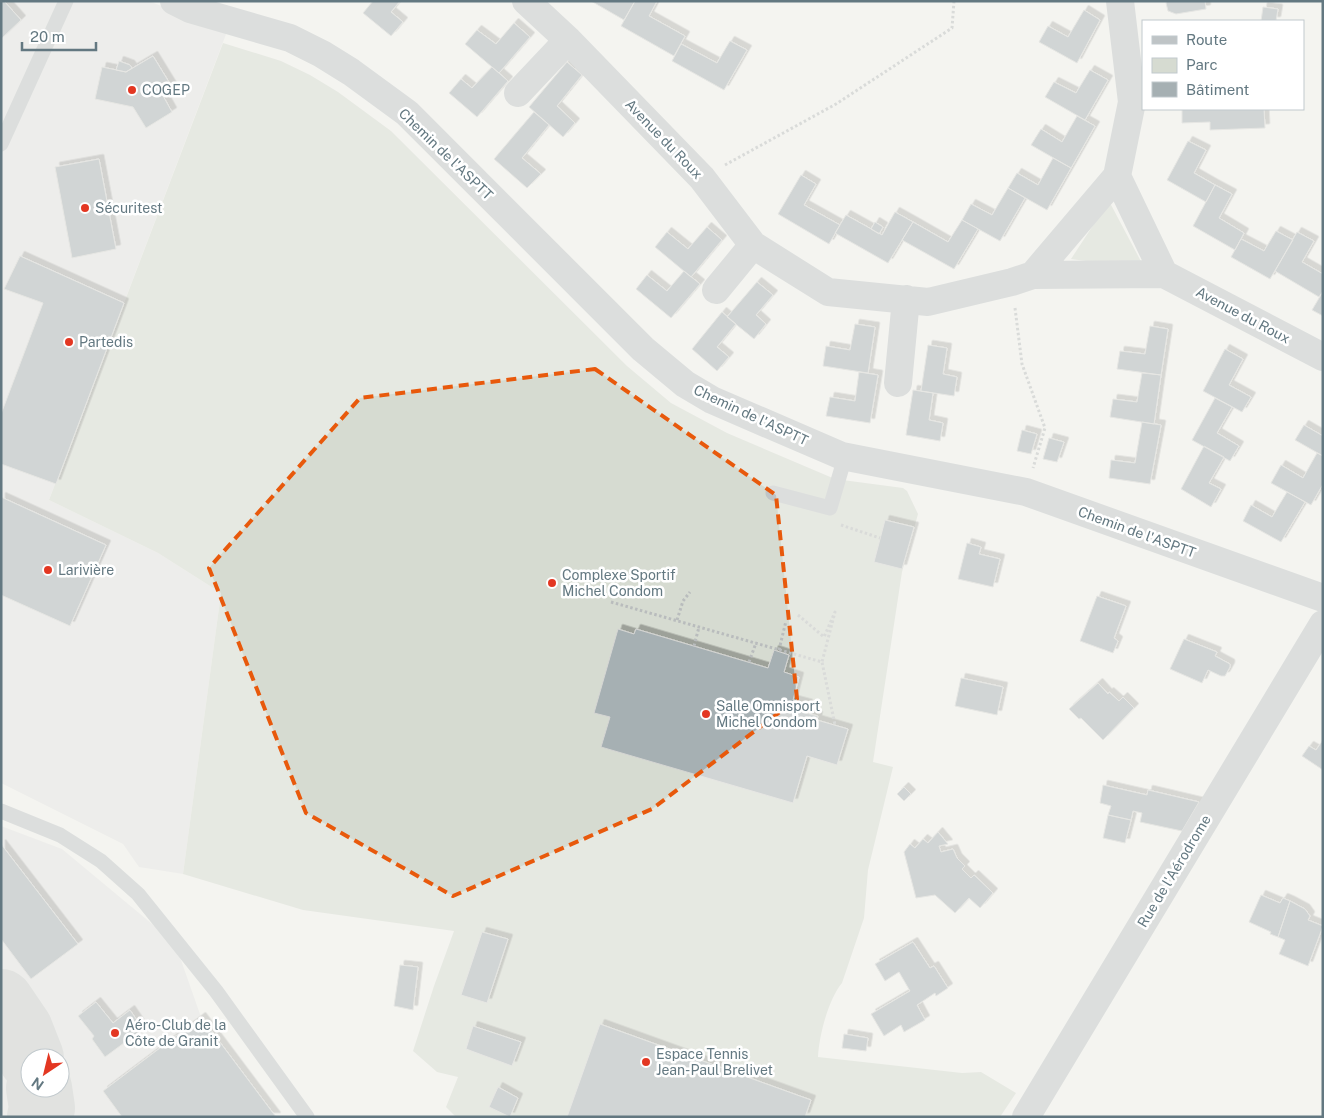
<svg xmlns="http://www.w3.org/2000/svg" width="1324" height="1118" viewBox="0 0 1324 1118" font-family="'Public Sans',sans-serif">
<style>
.built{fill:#e5e5e4;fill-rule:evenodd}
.green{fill:#d6dbd1}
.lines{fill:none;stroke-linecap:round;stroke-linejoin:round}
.taxiway{stroke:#c9cdcd;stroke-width:66}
.building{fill:#a6b0b3;stroke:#d5d5d3;filter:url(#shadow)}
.path{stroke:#b9bcbd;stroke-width:3;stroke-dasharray:2.5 2.5;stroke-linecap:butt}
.service{stroke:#bfc4c6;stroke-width:15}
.minor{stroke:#bfc4c6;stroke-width:28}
.marked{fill:none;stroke:#e8590c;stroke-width:4;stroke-dasharray:10 6;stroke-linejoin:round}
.poi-dot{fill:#e33722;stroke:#fff;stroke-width:2}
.labels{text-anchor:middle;stroke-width:5;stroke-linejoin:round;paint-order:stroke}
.poi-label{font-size:14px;fill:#637881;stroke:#fff;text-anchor:start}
.street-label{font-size:14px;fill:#637881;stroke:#fff}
</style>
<defs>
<filter id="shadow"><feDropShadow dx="4.5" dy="-4.5" stdDeviation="0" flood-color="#0004"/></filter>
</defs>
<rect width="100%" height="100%" fill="#f4f4f0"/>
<path class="built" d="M1 1H149L198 21 228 29 49 500 158 553 221 593 183 874 139 867 123 844 1 783Z
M1 826 62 849 175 943 201 1017 276 1117H1ZM30 1058H60V1088H30Z"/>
<path class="green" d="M223 43 281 61 310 75 338 92 391 131 627 366 671 403 727 433 835 479 903 488 907 491 918 514 902 572 873 762 893 767 868 870 864 918 842 983C828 1000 819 1036 818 1057L962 1073 981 1072 1016 1093 1000 1117H456L446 1107 458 1077 437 1072 413 1051 434 986 454 931 303 910 183 874 221 593 158 553 49 500Z
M1109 201 1145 269 1071 259Z"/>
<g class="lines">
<path class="taxiway" d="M1 1002 20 1030 31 1058
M39 1088 42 1108 40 1117"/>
</g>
<path class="building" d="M1 1H4L21 20 1 39Z
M373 1H400L391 12 403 22 391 36 363 13Z
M591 1H635L624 20Z
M635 1H657L649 16 685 36 674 56 621 26Z
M1167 1H1205L1206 9 1176 14 1168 11 1166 3Z
M1263 7 1278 9 1276 21H1261Z
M1084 10 1100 20 1077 63 1039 42 1048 26 1068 37Z
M514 23 530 37 499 73 465 44 477 30 496 44Z
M730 41 747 50 724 90 672 61 681 44 717 63Z
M153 56 172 87 162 94 172 112 146 128 133 107 95 99 102 67 126 72Z
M119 61 130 65 132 68 126 72 116 70Z
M567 62 582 75 557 106 575 123 563 137 529 107Z
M492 67 508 81 477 117 449 93 461 79 472 88Z
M1090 70 1108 80 1085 120 1045 97 1054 82 1076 93Z
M1182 109H1264L1265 128 1210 130V122L1182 123Z
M534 112 549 125 522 158 541 174 527 188 494 159Z
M1077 116 1095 126 1071 168 1031 145 1041 129 1062 142Z
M1188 141 1206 150 1194 173 1215 185 1206 202 1167 180Z
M1053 158 1071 168 1047 210 1008 188 1017 173 1038 185Z
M99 159 116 249 72 258 55 167Z
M801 175 816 184 804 205 840 225 829 244 778 214Z
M1215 185 1232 194 1219 218 1244 233 1235 250 1193 226Z
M1008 188 1025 198 1000 241 962 220 971 204 992 215Z
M895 212 913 222 888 263 835 233 846 215 882 235Z
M962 220 978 229 954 269 902 240 913 222 948 242Z
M875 222 883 227 879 234 871 229Z
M707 227 722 240 691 277 655 247 667 232 688 249Z
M1276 231 1293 240 1270 279 1231 257 1241 239 1264 251Z
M1297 232 1314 241 1302 262 1323 274V291L1319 297 1275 271Z
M20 256 124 303 56 484 1 464V414L43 303 4 289Z
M684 271 700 284 671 318 636 289 647 275 667 291Z
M757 282 773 295 756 315 766 324 754 339 727 317Z
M1322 293H1323V316L1312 310Z
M722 312 736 324 717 347 729 357 717 371 692 349Z
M855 324 875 327 868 373 823 366 826 346 850 350Z
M1150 326 1168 329 1161 375 1117 369 1120 351 1145 354Z
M928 345 947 348 943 374 957 377 954 396 921 391Z
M1225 349 1243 359 1229 385 1251 397 1242 412 1203 391Z
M859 372 878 375 870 423 826 416 830 397 855 401Z
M1142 373 1161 375 1154 424 1110 417 1113 399 1137 402Z
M913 390 933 393 929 420 943 423 940 441 906 435Z
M1215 398 1232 407 1217 433 1239 446 1230 461 1192 440Z
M1142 422 1161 425 1150 484 1109 478 1111 460 1135 463Z
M1304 425 1323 436V456L1295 440Z
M1022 430 1037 434 1031 454 1017 451Z
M1049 438 1064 442 1057 462 1043 459Z
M1204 446 1224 457 1209 483 1221 489 1211 507 1181 489Z
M1317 453 1323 456V484L1311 505 1271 483 1281 465 1303 478Z
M1287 492 1305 502 1281 542 1243 521 1251 505 1272 517Z
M1 497 106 545 70 626 1 595Z
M885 520 914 527 902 569 874 562Z
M967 543 981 547 979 554 1000 559 993 587 958 579Z
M1097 596 1126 606 1114 638 1118 641 1113 653 1080 641Z
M618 629 634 634 636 629 768 668 774 650 789 655 784 672 799 677 793 700 808 704 806 713 818 716 817 720 848 729 837 765 807 756 793 803 601 747 610 717 594 713Z
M1184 639 1217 652 1215 656 1230 664V667L1225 676H1221L1208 670 1202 683 1170 669Z
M961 678 1003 687 997 715 955 706Z
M1098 683 1108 694 1109 692 1119 701 1123 697 1134 708 1103 740 1081 718 1079 719 1069 709Z
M1323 740V770L1302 756 1309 746 1316 750Z
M1103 785 1147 795 1148 790 1199 802 1182 831 1140 822 1142 813 1133 811 1131 820 1108 815 1111 806 1100 803Z
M904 787 911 794 904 801 897 794Z
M1108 815 1131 820 1125 843 1103 838Z
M938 832 948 844 939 846 941 852 953 849 957 858 965 866 962 869 971 878 974 875 993 893 980 908 969 898 955 913 935 895 916 898 904 852 910 844 915 848 923 839 928 843Z
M1 844 78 944 31 979 1 939Z
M1261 895 1280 903 1283 898 1290 901 1278 937 1270 934 1271 932 1249 922Z
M1290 901 1305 909 1310 916 1308 920 1323 926 1308 966 1279 954 1285 940 1278 937Z
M482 932 508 939 487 1003 461 995Z
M913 942 930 968 934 966 948 988 936 996 935 993 917 1005 925 1020 904 1032 901 1025 884 1036 871 1014 910 991 899 972 885 981 875 964Z
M400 965 418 967 413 1010 394 1006Z
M96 1002 113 1023 130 1010 143 1029 105 1057 92 1039 94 1036 78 1016Z
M201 1017 276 1117H122L103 1091Z
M600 1024 811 1100 805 1117H567Z
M473 1026 521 1042 512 1066 466 1049Z
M844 1034 868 1038 866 1051 842 1048Z
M498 1087 518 1098 510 1117 489 1107Z"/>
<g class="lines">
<path class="path" d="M725 165 836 104 952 28 954 1
M1015 308 1022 364 1045 428 1033 468
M841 525 880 538
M611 602 822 662 835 725
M798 615 824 637 835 612 822 662
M677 620 683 601 690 592
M694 646 699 627
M779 650 786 621
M749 662 756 643"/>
<path class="service" d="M1 144 66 1
M773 493 830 508 845 457
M1 811 60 835 101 861 138 894 216 991 307 1117"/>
<path class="minor" d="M174 1 190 9 290 38 322 54 351 72 407 113 643 349 685 384 712 400 842 456 1026 492 1323 598
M526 1 568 40 702 178 753 245 828 292 928 302 1012 282 1033 275 1117 176 1132 102 1120 1
M518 93 568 40
M1117 176 1164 274
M1033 275 1164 274 1323 357
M716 290 753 245
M898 383 906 299
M1026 1117 1323 624"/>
</g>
<path d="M0 0H1324V1118H0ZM595 369 776 495 797 699 652 809 453 896 306 813 209 568 360 398Z" fill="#f4f4f0" fill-opacity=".55" fill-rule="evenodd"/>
<path class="marked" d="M595 369 776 495 797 699 652 809 453 896 306 813 209 568 360 398Z"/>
<g class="poi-dot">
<circle cx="132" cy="90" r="5"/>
<circle cx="85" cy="208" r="5"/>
<circle cx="69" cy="342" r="5"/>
<circle cx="48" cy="570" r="5"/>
<circle cx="552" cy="583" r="5"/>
<circle cx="706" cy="714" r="5"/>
<circle cx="115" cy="1033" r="5"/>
<circle cx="646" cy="1062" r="5"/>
</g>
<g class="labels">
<g class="poi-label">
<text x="142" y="95">COGEP</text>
<text x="95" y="213">Sécuritest</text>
<text x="79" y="347">Partedis</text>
<text x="58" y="575">Larivière</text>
<text x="562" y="580">Complexe Sportif<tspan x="562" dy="16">Michel Condom</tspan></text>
<text x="716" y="711">Salle Omnisport<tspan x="716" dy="16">Michel Condom</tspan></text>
<text x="125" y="1030">Aéro-Club de la<tspan x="125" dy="16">Côte de Granit</tspan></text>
<text x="656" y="1059">Espace Tennis<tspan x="656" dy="16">Jean-Paul Brelivet</tspan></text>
</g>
<g class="street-label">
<text transform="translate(664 139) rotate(46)" y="5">Avenue du Roux</text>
<text transform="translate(446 154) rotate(44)" y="5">Chemin de l'ASPTT</text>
<text transform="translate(1243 315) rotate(28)" y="5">Avenue du Roux</text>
<text transform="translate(751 415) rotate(25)" y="5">Chemin de l'ASPTT</text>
<text transform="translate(1137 532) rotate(20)" y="5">Chemin de l'ASPTT</text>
<text transform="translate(1174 871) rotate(-59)" y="5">Rue de l'Aérodrome</text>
</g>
</g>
<rect width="1324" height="1118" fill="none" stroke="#637881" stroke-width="5"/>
<rect x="1142" y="20" width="162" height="90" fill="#ffffff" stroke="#c1c9cd"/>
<rect x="1152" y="36" width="25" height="8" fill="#bfc4c6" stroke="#c1c9cd"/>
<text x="1186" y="45" font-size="15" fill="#637881">Route</text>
<rect x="1152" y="58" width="25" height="15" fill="#d6dbd1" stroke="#c1c9cd"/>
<text x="1186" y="70" font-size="15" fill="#637881">Parc</text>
<rect x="1152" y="82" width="25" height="15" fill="#a6b0b3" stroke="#c1c9cd"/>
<text x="1186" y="95" font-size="15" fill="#637881">Bâtiment</text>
<g transform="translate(45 1073) rotate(215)"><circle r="24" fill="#ffffff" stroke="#c1c9cd"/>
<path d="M0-4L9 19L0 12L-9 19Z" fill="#e33722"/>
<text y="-8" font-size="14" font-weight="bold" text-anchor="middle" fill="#637881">N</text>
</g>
<path d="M22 42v8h74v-8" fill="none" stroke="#637881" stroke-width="2.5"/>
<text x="30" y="42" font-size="15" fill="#637881" stroke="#ffffff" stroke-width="4" paint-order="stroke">20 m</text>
</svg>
